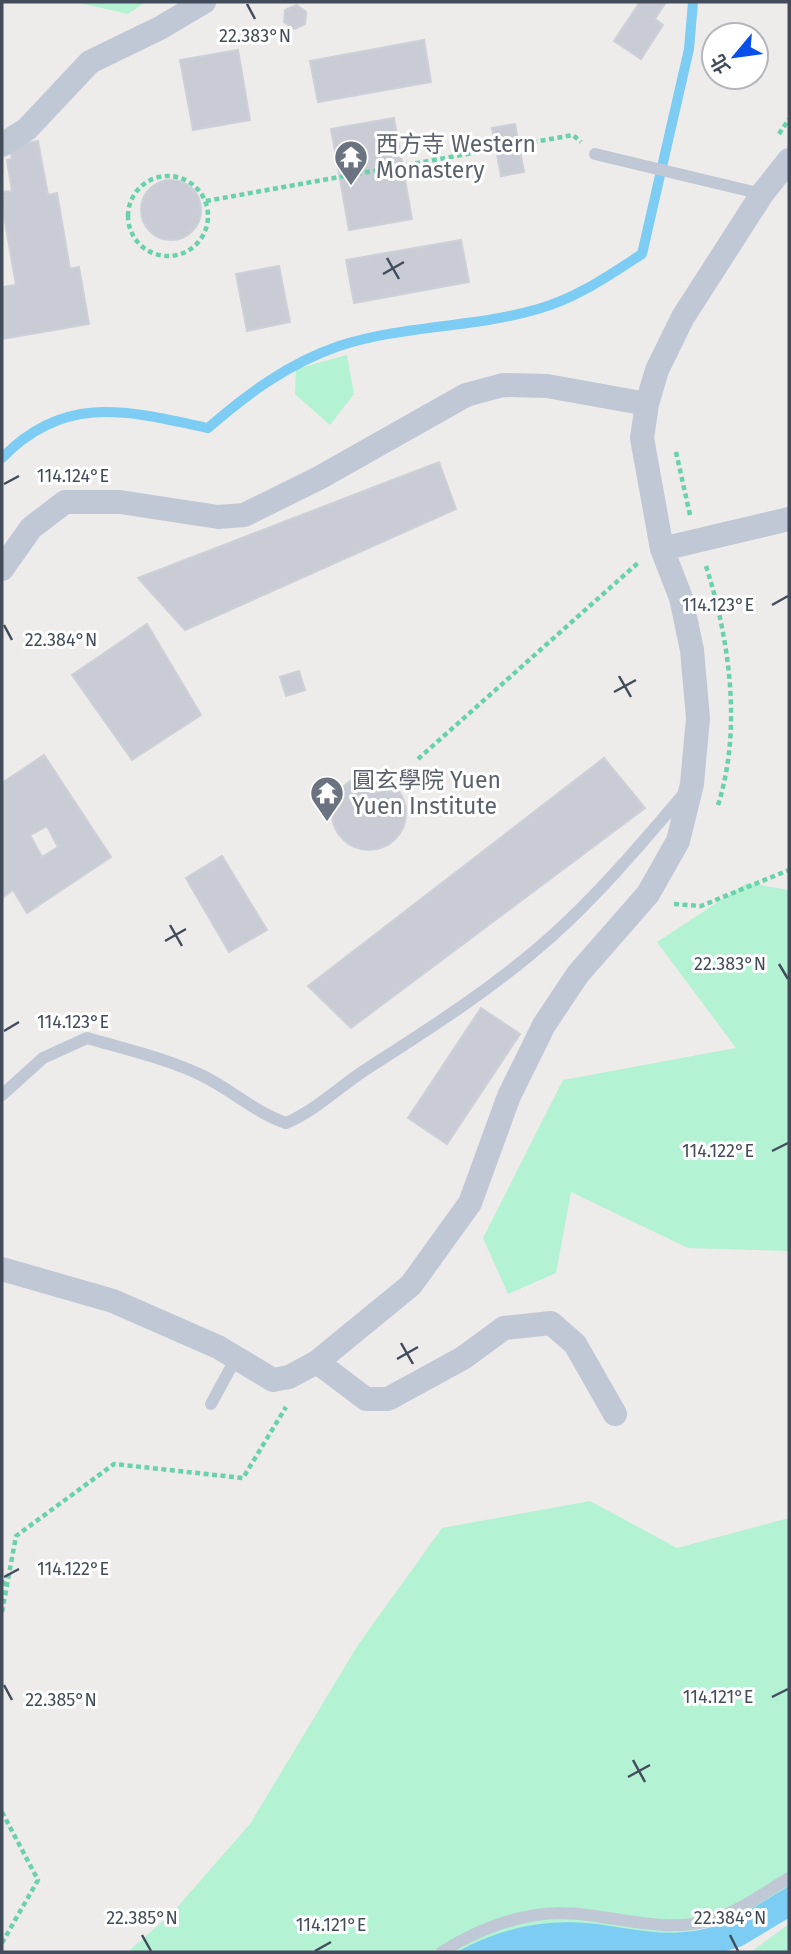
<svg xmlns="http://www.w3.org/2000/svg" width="791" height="1954" viewBox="0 0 791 1954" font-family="'Fira Sans','Noto Sans TC',sans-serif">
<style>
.green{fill:#b3f2d3}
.water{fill:#7cccf3}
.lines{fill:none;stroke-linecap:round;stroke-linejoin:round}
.stream{stroke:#7cccf3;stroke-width:10}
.building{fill:#c9ccd4;stroke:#ced0d8;stroke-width:2;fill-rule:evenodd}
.path{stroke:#69d2ab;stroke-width:4.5;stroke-dasharray:5 3.5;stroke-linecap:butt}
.service{stroke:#c0c8d5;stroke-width:12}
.minor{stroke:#c0c8d5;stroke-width:24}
.ticks{fill:none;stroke:#424c5a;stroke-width:2.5}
.labels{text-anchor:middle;stroke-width:6;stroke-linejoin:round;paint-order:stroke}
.worship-label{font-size:23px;fill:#5b616d;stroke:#fff;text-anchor:start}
.ticks-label{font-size:18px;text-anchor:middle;fill:#424c5a;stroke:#fff;stroke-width:6;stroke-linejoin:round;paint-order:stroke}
</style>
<rect width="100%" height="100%" fill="#eeebeb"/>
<path class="green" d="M75 2H145L128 14Z
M347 355 354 394 330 425 295 394 296 369Z
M747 883 789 890V1251L688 1248 571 1192 556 1273 508 1294 483 1238 563 1080 736 1048 657 942Z
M590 1501 677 1548 789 1518V1906L679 1934 493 1952H128L173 1912 250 1824 358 1645 442 1528Z
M789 1924V1952H746L752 1951Z"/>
<path class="water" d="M789 1886V1918L742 1946 723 1952H457C497 1930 540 1919 586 1923 622 1926 656 1937 693 1931 730 1926 758 1904 789 1886Z"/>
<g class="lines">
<path class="stream" d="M2 458C65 393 128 411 208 428 247 394 289 363 339 346 403 325 473 328 538 309 577 298 608 276 642 254L689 49 693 2"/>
</g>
<path class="building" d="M640 2H666L655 19 663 25 641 59 614 41Z
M297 5 306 12 305 24 294 29 284 22 285 10Z
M424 40 431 82 318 102 310 61Z
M238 50 250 120 193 130 180 60Z
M394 118 412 219 349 230 331 129Z
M515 124 524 172 501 176 492 128Z
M38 141 48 195 57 193 70 269 79 267 89 324 2 339V287L16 285 2 205V192L12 191 7 160 12 159 10 146Z
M141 210a30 30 0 1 1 60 0a30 30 0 1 1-60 0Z
M461 240 469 282 354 303 346 260Z
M279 266 290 322 247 331 236 274Z
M439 462 456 509 185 630 138 578Z
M147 624 201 715 132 760 72 675Z
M299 671 305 690 286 696 280 677Z
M44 755 111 857 27 913 13 890 2 898V783ZM47 826 58 847 42 857 30 835Z
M604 758 645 808 351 1028 308 986Z
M332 813a37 37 0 1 1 74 0a37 37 0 1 1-74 0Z
M222 856 267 930 229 952 186 878Z
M481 1008 520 1034 447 1144 408 1118Z"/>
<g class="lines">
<path class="path" d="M779 134 789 119
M128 216a40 40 0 1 1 80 0a40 40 0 1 1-80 0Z
M206 201 573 135 581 142
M676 452 690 515
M706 566C730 641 742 730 718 805
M418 759 639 562
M674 904 701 906 789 870
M2 1585 8 1576
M2 1612 16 1536 114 1464 243 1478 286 1407
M2 1812 38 1880 2 1943"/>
<path class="service" d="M595 154 762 194
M2 1095 43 1058 87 1038C125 1049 165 1058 201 1075 231 1089 254 1112 286 1123 316 1110 338 1088 365 1070 429 1029 495 987 552 936 600 893 641 844 683 795
M211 1404 236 1358
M442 1952C476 1930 518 1914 559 1913 609 1913 659 1934 709 1921 737 1913 764 1893 789 1878"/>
<path class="minor" d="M2 145 27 129 90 62 160 28 204 2
M662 549 789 519
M2 569 31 528 65 502H120L218 517 244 515 319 478 466 395 503 385 547 386 647 404
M2 1269 113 1301 218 1347 273 1380 289 1377 317 1362 411 1285 470 1203 509 1096 544 1025 578 974 648 894 678 841 692 784 698 718 692 650 681 598 662 549 642 438 647 404 657 370 683 317 762 194 789 160
M317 1362 366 1399H388L463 1358 504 1328 551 1323 575 1344 615 1414"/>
</g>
<path class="ticks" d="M247 4 255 19M387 258 399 279M383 274 404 262M4 484 19 476M772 605 788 596M4 625 12 640M619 676 631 697M614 692 636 680M170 925 182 946M165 941 186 929M779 964 788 979M4 1031 19 1022M772 1151 788 1143M401 1343 413 1364M397 1359 418 1347M4 1577 19 1569M4 1685 12 1700M772 1697 788 1689M633 1760 645 1782M628 1777 650 1765M142 1935 151 1951M730 1935 738 1951M315 1951 331 1942"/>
<defs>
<g id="temple-pin" transform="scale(1.75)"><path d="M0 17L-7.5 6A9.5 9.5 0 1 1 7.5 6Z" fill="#6b7280" stroke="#fff"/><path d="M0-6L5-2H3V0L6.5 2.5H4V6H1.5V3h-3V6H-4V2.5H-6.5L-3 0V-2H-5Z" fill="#fff"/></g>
</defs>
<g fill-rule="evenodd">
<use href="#temple-pin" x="351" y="157"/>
<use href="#temple-pin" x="327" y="793"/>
</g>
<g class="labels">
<g class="worship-label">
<text x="376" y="152">西方寺 Western<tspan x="376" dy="26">Monastery</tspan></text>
<text x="352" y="788">圓玄學院 Yuen<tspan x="352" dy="26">Yuen Institute</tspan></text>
</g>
</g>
<g class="ticks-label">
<text x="255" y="42">22.383°N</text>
<text x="73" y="482">114.124°E</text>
<text x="718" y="611">114.123°E</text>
<text x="61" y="646">22.384°N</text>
<text x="730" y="970">22.383°N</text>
<text x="73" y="1028">114.123°E</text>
<text x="718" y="1157">114.122°E</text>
<text x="73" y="1575">114.122°E</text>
<text x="718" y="1703">114.121°E</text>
<text x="61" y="1706">22.385°N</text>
<text x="142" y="1924">22.385°N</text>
<text x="730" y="1924">22.384°N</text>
<text x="331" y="1931">114.121°E</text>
</g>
<rect width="791" height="1954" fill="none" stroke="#424c5a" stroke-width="7"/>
<g transform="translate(735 56) rotate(241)"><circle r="33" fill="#ffffff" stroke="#b3b7bd" stroke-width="2"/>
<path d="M0-5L12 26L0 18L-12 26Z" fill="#0950eb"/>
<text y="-10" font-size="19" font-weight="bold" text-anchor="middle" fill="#424c5a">北</text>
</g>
</svg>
